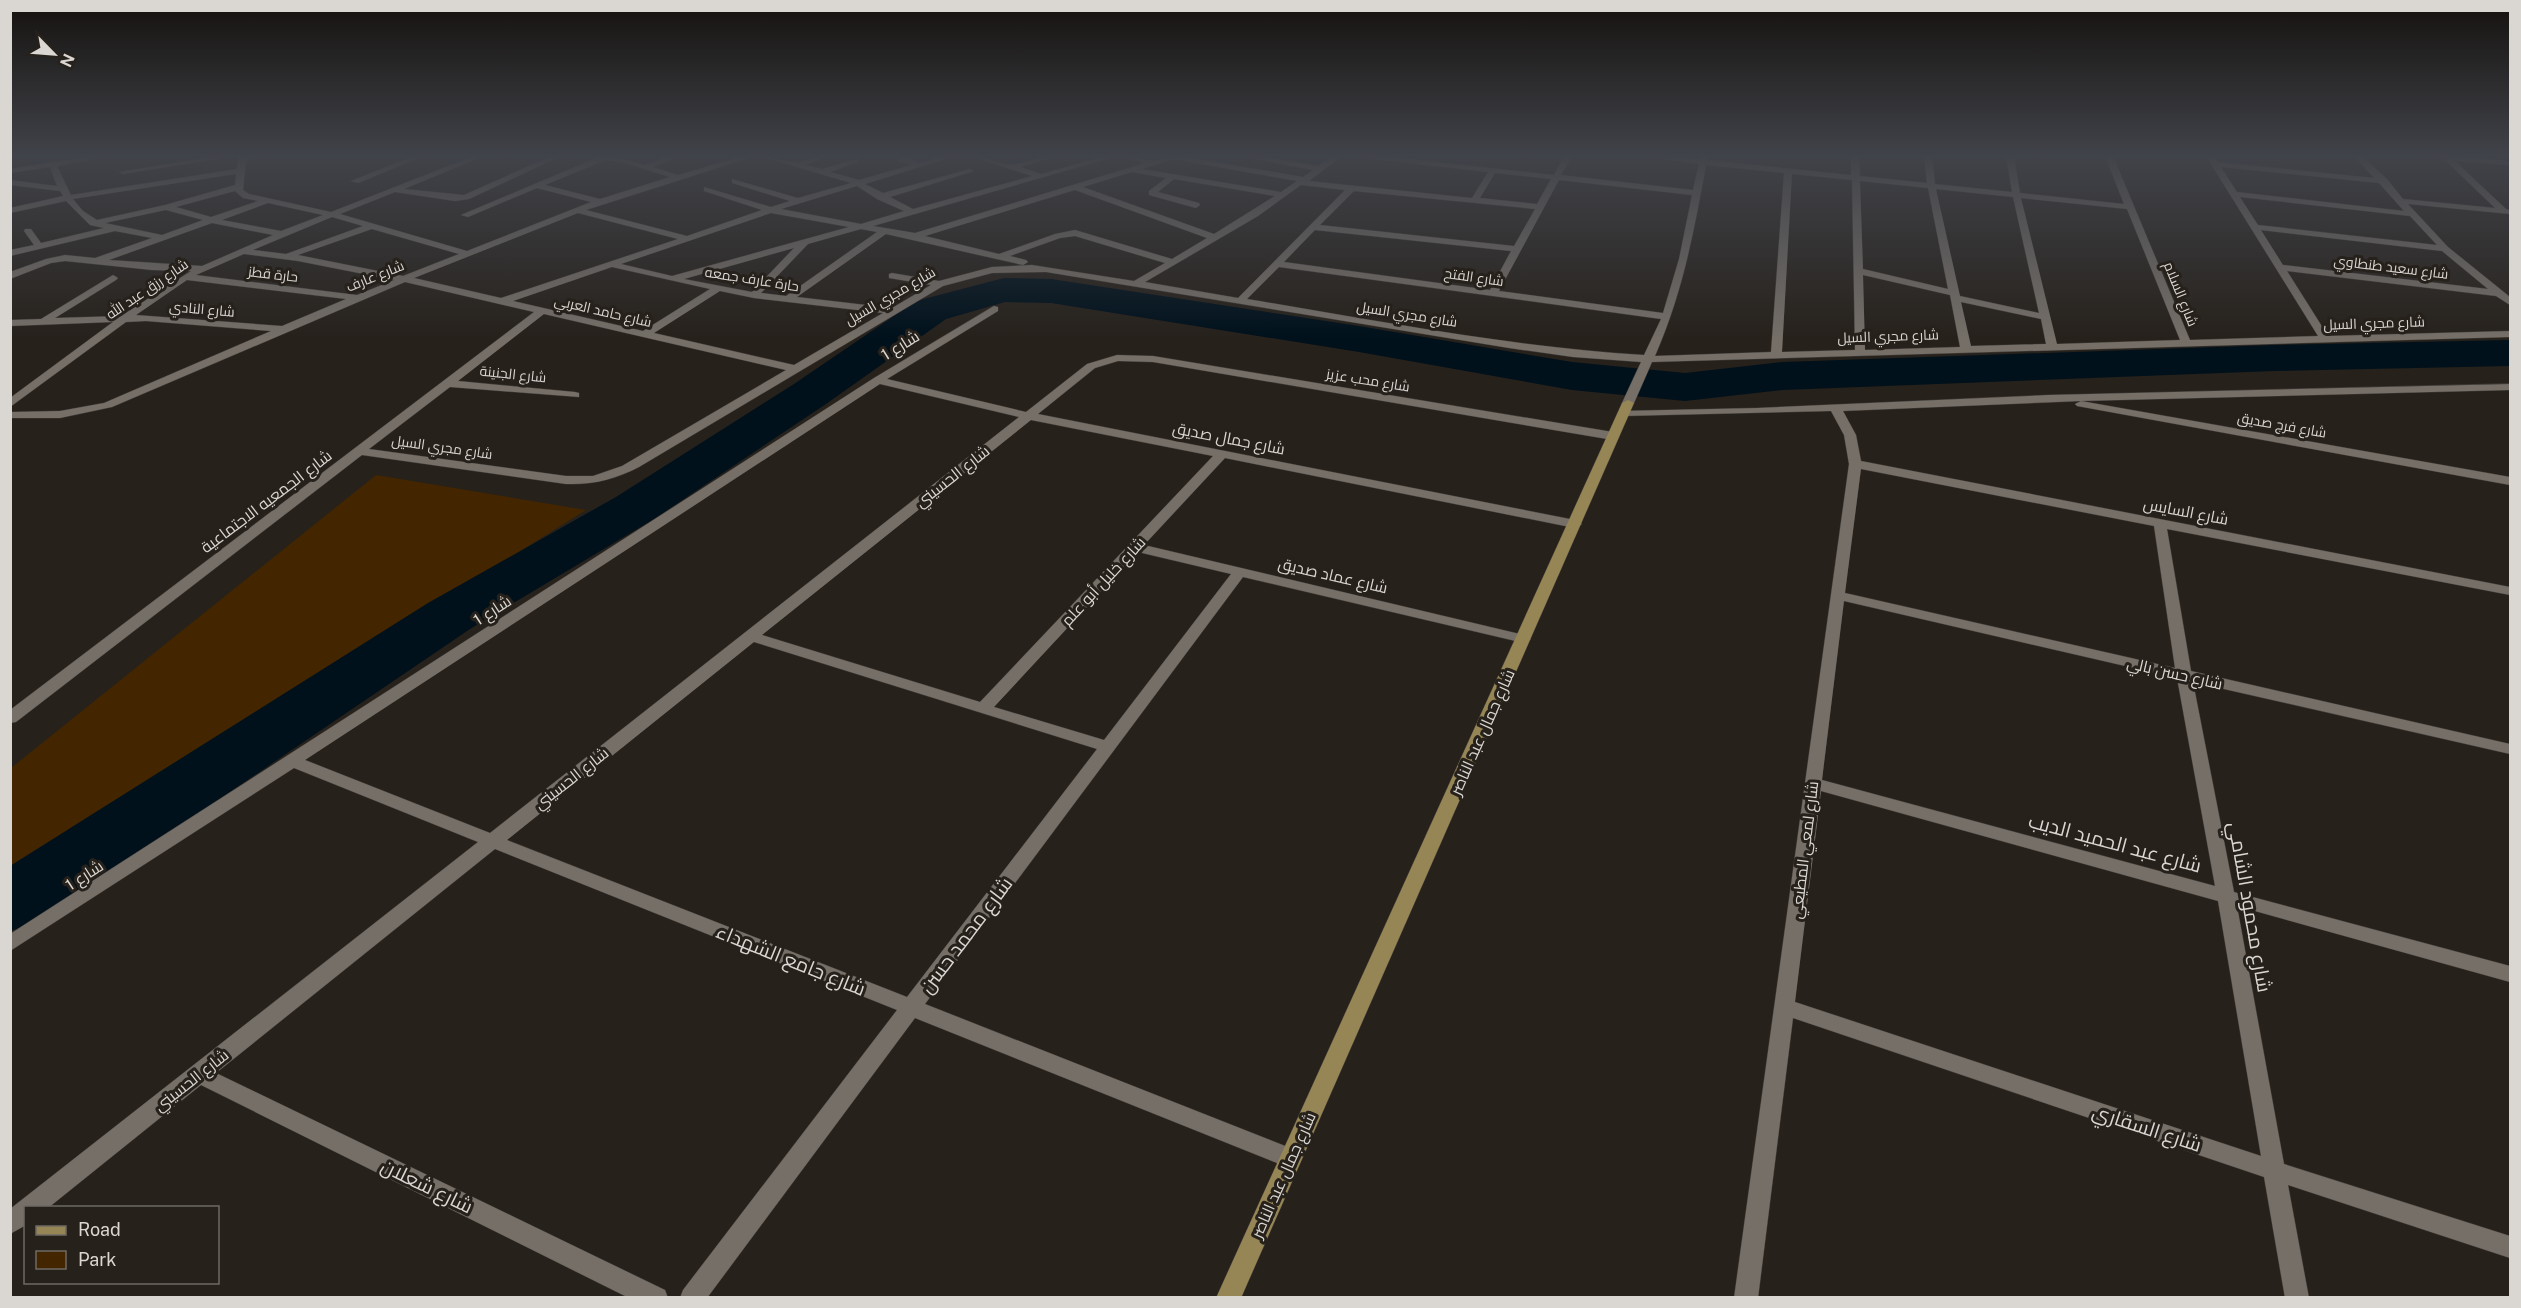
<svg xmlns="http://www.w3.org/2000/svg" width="2521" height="1308" viewBox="0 0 2521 1308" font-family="'Public Sans',Cairo,sans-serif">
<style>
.green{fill:#432600}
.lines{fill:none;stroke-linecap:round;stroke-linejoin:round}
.river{fill:#00111c;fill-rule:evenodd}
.street-casing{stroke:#403b37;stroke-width:1}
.secondary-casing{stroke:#403b37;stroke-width:1}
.street{fill:#756f68;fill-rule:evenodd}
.secondary{fill:#968555;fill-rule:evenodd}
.labels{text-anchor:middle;stroke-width:6;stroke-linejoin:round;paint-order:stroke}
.far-street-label{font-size:14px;fill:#dad6d2;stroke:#26211b}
.street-label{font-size:16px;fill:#dad6d2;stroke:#26211b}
.near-street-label{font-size:20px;fill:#dad6d2;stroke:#26211b}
</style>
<rect width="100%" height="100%" fill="#26211b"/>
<path class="green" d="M376 475 586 510 11 870V768Z"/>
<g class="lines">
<path class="river" d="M1004 278 1051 279 1359 326 1572 362 1685 373 1783 362 2274 345 2510 340V366L2274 371 1783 390 1685 401 1572 390 1359 352 1051 303 1005 302 946 319 826 404 654 519 470 629 37 923 10 931V866L428 603 616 497 794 384 916 301Z"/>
<g class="street-casing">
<path id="street" d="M91 156H108L57 166 71 195 237 169 238 156H268L246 161 243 190 249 194 331 212 474 156H484L404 189 464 195 551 156H561L469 199 455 201 395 192 340 214 467 251 591 202 537 188 468 217 461 215 596 158 592 156H609L645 165 669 156H679L653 167 678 175 744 156H755L586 210 687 236 762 210 704 191V187L771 207 790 201 732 183V179L798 198 851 183 760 156C773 156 787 164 799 162 809 160 817 156 828 156L806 165 822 169 858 158V162L830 172 859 180 911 165 898 161 897 156H905L919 163 944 156H955L865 184 883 193 970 169 974 171 890 197 913 209 1032 176 970 156C985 156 1000 166 1013 164 1028 163 1041 156 1057 156L1020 167 1041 174 1106 156H1117L873 226 915 233 1145 163 1124 156C1134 156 1145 161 1155 160 1163 159 1170 156 1180 156L1303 177 1313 170 1241 156H1257L1318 166 1333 156H1342L1309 181 1472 198 1488 172 1363 158 1359 156H1381L1554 175 1564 156H1572L1561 175 1693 190 1699 164 1642 156 1699 159 1700 156H1708L1707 160 1851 175V156H1859L1860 176 1927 183 1924 156H1932L1935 184 2012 192 2006 156H2014L2020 193 2124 204 2105 156H2113L2190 340 2318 336 2206 156H2214L2218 162 2374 178 2354 156H2362L2387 179 2403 199 2495 208 2445 160 2426 156H2453L2510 161V165L2455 161 2506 209 2510 210V214L2408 204 2448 247 2510 297V305L2496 296 2287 271 2328 336 2510 331V337L1652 362 1634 403 1628 406 1622 403 1641 362 1573 357 1509 348 1046 272 992 273 943 286 639 467C616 479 593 485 566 484L362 455 16 722 10 723V710L534 312 405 282 112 407 60 418H10V412L60 411 104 403 271 331 146 321 126 322 10 407V398L113 322 10 326V320L41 319 113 275 118 278 116 280 55 318 121 316 191 271 152 270 65 261 51 263 10 279V272L46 259 65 255 95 258 152 238 115 231 10 256V250L34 245 24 231 25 229H31L41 243 104 228 90 225 66 201 10 213V208L63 196 60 191 10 185V180L57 186 50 167 10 173V169ZM1173 159 1297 181 1281 192 1142 169ZM606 160 625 163 670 177 600 199 545 185ZM1706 165 1784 173 1771 352 1655 356C1683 292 1694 231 1706 165ZM2221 167 2379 183 2404 211 2237 192ZM1132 172 1166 178 1149 191V195L1196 208 1200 205 1199 203 1158 192 1174 179 1275 196 1214 234 1083 187ZM1495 173 1551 179 1537 204 1480 198ZM236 174 235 185 165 205 97 220 83 211 73 199ZM1792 174 1852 180 1855 350 1782 352ZM1559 180 1692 195 1679 259 1663 313 1499 291ZM1860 181 1928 188 1948 289 1863 269ZM1301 185 1345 190 1238 298 1145 282 1258 216ZM857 186 877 199 904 211 861 224 781 209ZM1936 189 2013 197 2039 313 1960 296ZM1075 190 1207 238 1172 259 1075 230 1055 234 999 254 925 236ZM235 191 243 198 258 201 211 217 176 207ZM1354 191 1535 209 1514 246 1320 225ZM2240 197 2410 216 2437 245 2258 225ZM2021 198 2127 209 2180 340 2057 344ZM268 203 323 215 281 231 222 220ZM166 210 203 220 162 235 105 223ZM578 213 678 239 501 298 414 278ZM771 213 849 227 672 276 621 264ZM332 217 363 226 286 254 253 250ZM212 223 273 235 202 266 109 260ZM372 229 459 254 403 276 298 255ZM861 229 877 232 786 296 761 293 808 244ZM1315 230 1511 251 1490 290 1284 262ZM2261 230 2442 251 2488 289 2283 265ZM886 234 1023 265 1028 262 1026 260 1010 256 1060 238 1075 236 1165 263 1134 281 1032 265 992 267 939 281 892 273 889 274V278L931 285 892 308 797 297ZM794 248 752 292 684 279ZM244 254 298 261 394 280 357 295 196 275ZM612 267 710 289 643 331 513 301ZM1279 267 1661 319 1644 355C1511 347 1379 321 1247 299ZM1863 275 1950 295 1960 347 1865 350ZM187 280 346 299 282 326 136 315ZM720 291 754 298 883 313 794 365 654 333ZM1961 302 2041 319 2046 344 1971 346ZM544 314 786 370 622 466 593 476H566L369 449 450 387 579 397V393L575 392 458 381Z
M218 156H236L123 174 119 172Z
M414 156H424L358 183 351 181Z
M994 306 998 307V311L887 379 1026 412 1087 364 1117 355 1153 356 1613 432 1619 436 1613 440 1153 362 1118 361 1095 368 1038 414 1575 520 1582 524 1575 528 1225 458 1144 545 1524 635 1531 639 1524 643 1243 577 925 1004 1298 1151 1301 1158 1298 1165 1290 1168 1282 1165 915 1018 707 1298H680L683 1290 897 1010 495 849 216 1073 665 1290 668 1298H629L201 1085 48 1208H26V1225L10 1234V1209L478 842 294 768 10 951V934L874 378ZM880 384 1019 417 490 833 305 760ZM1031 420 1213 456 980 702 762 635ZM1138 552 1231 574 1104 740 994 707ZM754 642 1097 749 907 997 507 840Z
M2510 384V390L2081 401 2510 477V485L2077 406 2075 404 2081 401 1843 411 1856 435 1861 461 2510 587V595L2167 529 2191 671 2510 744V754L2193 682 2234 892 2510 966V982L2237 906 2284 1164 2510 1236V1258L2288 1185 2309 1298H2285L2264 1177 1793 1018 1758 1298H1734L1849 464 1844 435 1831 411 1624 416 1620 415V411L1757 408 2048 395ZM1861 469 2154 526 2175 668 1845 593ZM1844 601 2177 678 2215 886 1822 780ZM1821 791 2218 901 2261 1156 1795 1002Z"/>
</g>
<g class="secondary-casing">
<path id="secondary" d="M1628 400 1634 403 1241 1298H1216L1622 403Z"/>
</g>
<use href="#street" class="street"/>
<use href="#secondary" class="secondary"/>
</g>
<linearGradient id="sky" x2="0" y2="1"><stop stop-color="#15120f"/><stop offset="0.46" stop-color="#41434a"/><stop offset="1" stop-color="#41434a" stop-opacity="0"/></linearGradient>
<rect width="2521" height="339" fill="url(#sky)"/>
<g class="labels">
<g class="far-street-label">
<text transform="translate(2391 267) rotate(7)" y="5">شارع سعيد طنطاوي</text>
<text transform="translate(273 274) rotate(7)" y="5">حارة قطز</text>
<text transform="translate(375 276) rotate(-22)" y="5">شارع عارف</text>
<text transform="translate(1474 277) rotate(8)" y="5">شارع الفتح</text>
<text transform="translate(752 279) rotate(9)" y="5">حارة عارف جمعه</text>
<text transform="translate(147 289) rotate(-34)" y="5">شارع رزق عبد الله</text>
<text transform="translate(2181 294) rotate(68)" y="5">شارع السلام</text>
<text transform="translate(890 296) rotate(-30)" y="5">شارع مجري السيل</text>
<text transform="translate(202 309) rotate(5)" y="5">شارع النادي</text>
<text transform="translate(603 311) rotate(13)" y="5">شارع حامد العربي</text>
<text transform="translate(1407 314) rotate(9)" y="5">شارع مجري السيل</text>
<text transform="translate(2374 323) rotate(-2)" y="5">شارع مجري السيل</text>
<text transform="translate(1888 336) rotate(-2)" y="5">شارع مجري السيل</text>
<text transform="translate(513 374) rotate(6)" y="5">شارع الجنينة</text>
<text transform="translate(1368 380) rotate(9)" y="5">شارع محب عزيز</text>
<text transform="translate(2282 425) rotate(10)" y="5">شارع فرج صديق</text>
<text transform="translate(442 447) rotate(8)" y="5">شارع مجري السيل</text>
</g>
<g class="street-label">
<text transform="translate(900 345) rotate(-32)" y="6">شارع 1</text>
<text transform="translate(1229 438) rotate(11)" y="6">شارع جمال صديق</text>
<text transform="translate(952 476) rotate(-38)" y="6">شارع الحسيني</text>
<text transform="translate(266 501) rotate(-37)" y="6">شارع الجمعيه الاجتماعية</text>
<text transform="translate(2186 511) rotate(11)" y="6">شارع السايس</text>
<text transform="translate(1333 575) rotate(13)" y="6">شارع عماد صديق</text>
<text transform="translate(1103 581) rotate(-47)" y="6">شارع خليل أبو علم</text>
<text transform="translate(492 610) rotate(-33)" y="6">شارع 1</text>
<text transform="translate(2175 673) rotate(13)" y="6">شارع حسن بالي</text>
<text transform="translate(1482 732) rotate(-66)" y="6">شارع جمال عبد الناصر</text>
<text transform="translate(571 778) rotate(-38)" y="6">شارع الحسيني</text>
<text transform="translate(1804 850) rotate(-83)" y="6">شارع لمعي المطيعي</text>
<text transform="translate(84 875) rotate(-33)" y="6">شارع 1</text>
<text transform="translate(191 1080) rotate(-38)" y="6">شارع الحسيني</text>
<text transform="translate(1283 1175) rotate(-66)" y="6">شارع جمال عبد الناصر</text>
</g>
<g class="near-street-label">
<text transform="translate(2115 843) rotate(15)" y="7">شارع عبد الحميد الديب</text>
<text transform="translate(2250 907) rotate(80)" y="7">شارع محمود الشامي</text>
<text transform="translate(966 935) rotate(-53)" y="7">شارع محمد حسن</text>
<text transform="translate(791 960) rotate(22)" y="7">شارع جامع الشهداء</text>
<text transform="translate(2147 1128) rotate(18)" y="7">شارع السقاري</text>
<text transform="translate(427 1186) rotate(26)" y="7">شارع شعلان</text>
</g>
</g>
<rect width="2521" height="1308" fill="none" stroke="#dad6d2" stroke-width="24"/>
<rect x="24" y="1206" width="195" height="78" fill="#26211b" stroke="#6e6964" stroke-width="1.5"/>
<rect x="36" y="1226" width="30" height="9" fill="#968555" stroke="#6e6964" stroke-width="1.5"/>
<text x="78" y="1236" font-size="18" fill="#dad6d2">Road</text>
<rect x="36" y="1251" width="30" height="18" fill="#432600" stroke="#6e6964" stroke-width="1.5"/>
<text x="78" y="1266" font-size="18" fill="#dad6d2">Park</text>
<g transform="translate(54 54) rotate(115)" stroke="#26211b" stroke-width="4.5" paint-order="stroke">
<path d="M0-4.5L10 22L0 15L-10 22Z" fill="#dad6d2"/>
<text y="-9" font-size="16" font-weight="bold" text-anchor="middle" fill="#dad6d2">N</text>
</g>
</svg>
